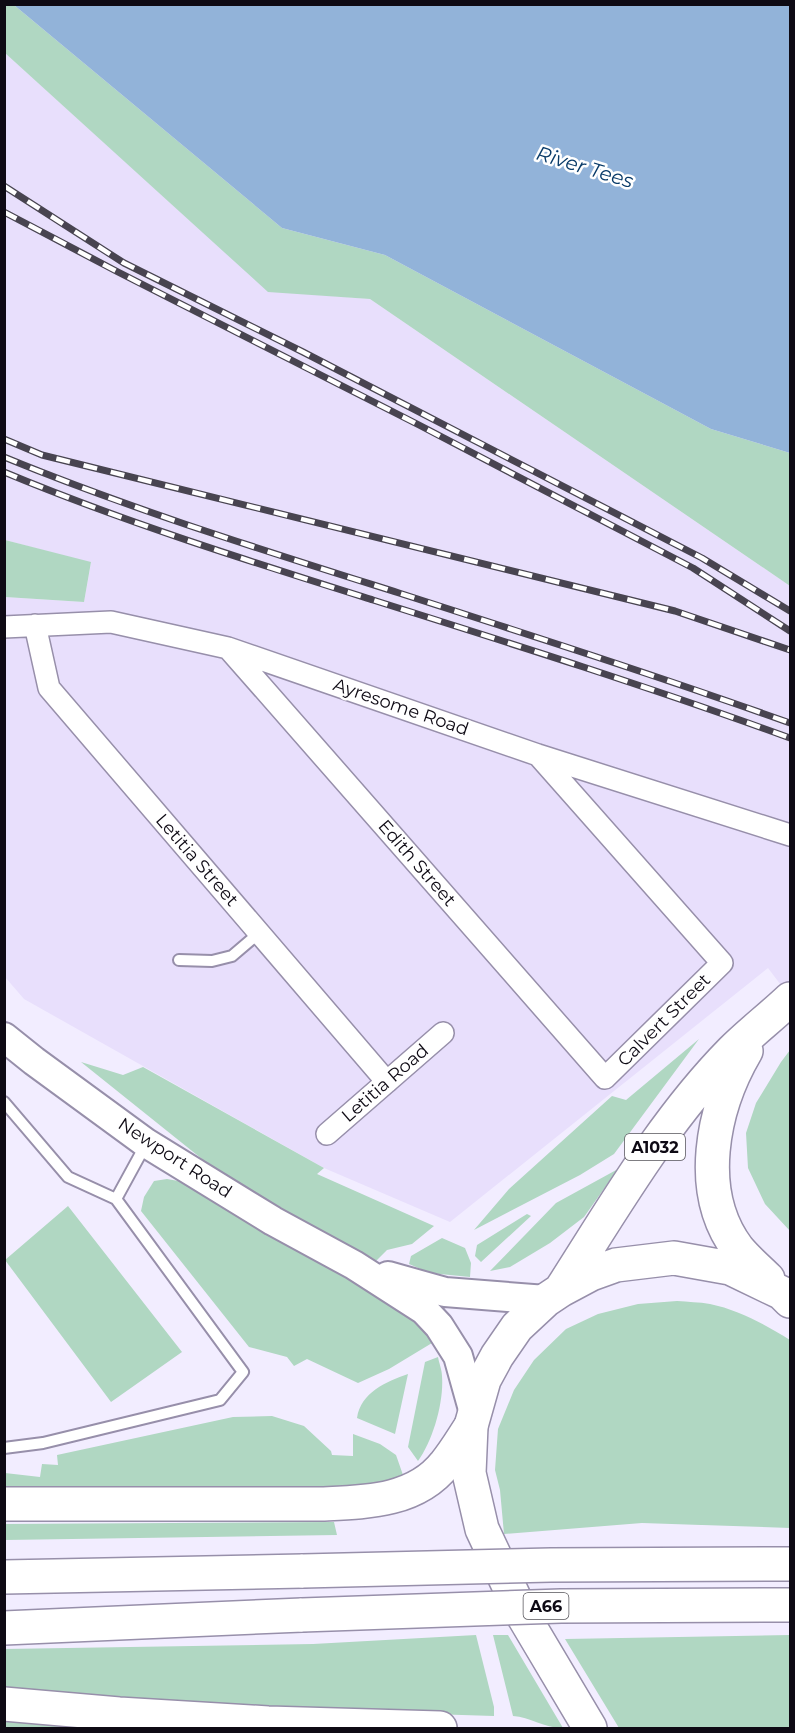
<svg xmlns="http://www.w3.org/2000/svg" width="795" height="1733" viewBox="0 0 795 1733" font-family="Montserrat,sans-serif">
<style>
.built{fill:#e8dffc}
.green{fill:#b0d7c2}
.water{fill:#92b3d9}
.lines{fill:none;stroke-linecap:round;stroke-linejoin:round}
.lane-casing{stroke:#978faa;stroke-width:14}
.street-casing{stroke:#978faa;stroke-width:24}
.secondary-casing{stroke:#978faa;stroke-width:32}
.primary-casing{stroke:#978faa;stroke-width:36}
.highway-casing{stroke:#978faa;stroke-width:36}
.lane{stroke:#fff;stroke-width:10}
.street{stroke:#fff;stroke-width:21}
.secondary{stroke:#fff;stroke-width:28}
.primary{stroke:#fff;stroke-width:33}
.highway{stroke:#fff;stroke-width:33}
.rail-casing{stroke:#484450;stroke-width:7}
.rail{stroke:#fff;stroke-width:4.5;stroke-dasharray:14;stroke-linecap:butt}
.highway-bridge-casing{stroke:#978faa;stroke-width:36;stroke-linecap:butt}
.highway-bridge{stroke:#fff;stroke-width:33}
.labels{text-anchor:middle;stroke-width:5;stroke-linejoin:round;paint-order:stroke}
.shield{fill:#fff;stroke:#56545a;stroke-width:1.5}
.shield-label{font-size:16px;font-weight:bold;fill:#0e0a14}
.street-label{font-size:18px;fill:#0e0a14;stroke:#fff}
.water-label{font-size:20px;font-style:italic;fill:#093b69;stroke:#fff}
</style>
<rect width="100%" height="100%" fill="#f2edff"/>
<path class="built" d="M5 53 268 291 370 299 790 586V997L768 968 450 1222 324 1168 24 999 5 977 4 597 84 602 91 563 5 540Z"/>
<path class="green" d="M5 5H14L282 228 385 255 711 429 790 453V586L370 299 268 292 5 53Z
M5 540 91 562 84 602 5 597Z
M699 1039 614 1154 580 1175 474 1230 509 1189 612 1096 626 1100Z
M790 1050V1231L765 1204 748 1168 746 1133 756 1103 781 1062Z
M81 1062 123 1075 143 1067 324 1168 317 1174 434 1226 412 1244 387 1250 374 1263 227 1179Z
M618 1169 584 1217 550 1243 510 1267 490 1271 556 1203Z
M167 1179 184 1182 292 1248 398 1306 422 1323 432 1343 389 1369 358 1383 307 1359 294 1366 287 1357 249 1347 141 1211 144 1197 154 1181Z
M68 1206 182 1352 111 1402 5 1260Z
M527 1214 531 1216 481 1262 475 1256 477 1245Z
M442 1238 465 1248 471 1263 470 1277 430 1273 409 1264 411 1256Z
M677 1301C688 1302 699 1302 710 1304 739 1310 766 1325 790 1340V1528L642 1523 504 1534 500 1490 495 1470 498 1429 514 1390 534 1360 566 1329 598 1314 638 1304Z
M438 1357C439 1363 442 1370 442 1376 444 1402 433 1440 418 1461L408 1447 425 1362Z
M408 1374 395 1434 357 1418C361 1392 386 1382 408 1374Z
M272 1416 304 1426 331 1451 332 1455 353 1456V1434L380 1444 396 1455 403 1475 372 1491 5 1492V1473L40 1477 42 1464 58 1465 57 1455 233 1417Z
M334 1522 337 1535 5 1540V1524Z
M476 1635 494 1707V1716L236 1708 5 1689 4 1649 313 1644Z
M493 1635H508L563 1728C547 1729 530 1717 513 1716Z
M790 1635V1728H619L565 1639Z
M4 1716 112 1728H5Z"/>
<path class="water" d="M14 5H790V453L711 429 385 255 282 228Z"/>
<g class="lines">
<g class="lane-casing">
<path id="lane" d="M179 960 212 961 232 956 259 933
M4 1102 68 1177 116 1199 243 1372 220 1400 43 1443 4 1448
M116 1199 146 1144"/>
</g>
<g class="street-casing">
<path id="street" d="M35 625 49 688 387 1082
M4 627 111 622 228 648 538 755 790 835
M228 648 605 1078 722 963 538 755
M327 1134 443 1033"/>
</g>
<g class="secondary-casing">
<path id="secondary" d="M4 1037 34 1061 146 1143 273 1221 354 1265 424 1310 439 1326 458 1356 474 1413
M388 1276 445 1292 546 1300"/>
</g>
<g class="primary-casing">
<path id="primary" d="M746 1051C712 1109 695 1192 738 1249 747 1260 758 1269 768 1279
M562 1288C614 1207 664 1120 732 1051 750 1033 771 1017 790 999
M590 1728 521 1612 482 1529 469 1473 471 1426 484 1380 497 1356 517 1327 546 1300 561 1290 591 1274 616 1265 674 1258 730 1268 782 1293 790 1301"/>
</g>
<g class="highway-casing">
<path id="highway" d="M4 1504H321C365 1502 415 1502 445 1464 455 1452 463 1438 471 1426
M4 1577 303 1571
M4 1628 302 1615
M4 1704 119 1714 268 1723 440 1728"/>
</g>
<use href="#lane" class="lane"/>
<use href="#street" class="street"/>
<use href="#secondary" class="secondary"/>
<use href="#primary" class="primary"/>
<use href="#highway" class="highway"/>
<g class="rail-casing">
<path id="rail" d="M4 186 124 263 303 352 702 558 790 611
M4 212 118 272 419 425 693 568 790 631
M4 439 42 455 675 611 790 650
M4 457C133 510 266 551 399 593 530 635 661 677 790 723
M4 472C124 522 249 561 373 600 513 644 653 688 790 738"/>
</g>
<use href="#rail" class="rail"/>
<g class="highway-bridge-casing">
<path id="highway-bridge" d="M303 1571 551 1565 790 1564
M302 1615 561 1606 790 1605"/>
</g>
<use href="#highway-bridge" class="highway-bridge"/>
</g>
<g class="labels">
<g class="shield">
<rect x="625" y="1134" width="60" height="26" rx="4.5"/>
<rect x="523.5" y="1593" width="45" height="26" rx="4.5"/>
</g>
<g class="shield-label">
<text x="655" y="1153">A1032</text>
<text x="546" y="1612">A66</text>
</g>
<g class="street-label">
<text transform="translate(401 707) rotate(19)" y="6">Ayresome Road</text>
<text transform="translate(197 860) rotate(49)" y="6">Letitia Street</text>
<text transform="translate(417 863) rotate(49)" y="6">Edith Street</text>
<text transform="translate(664 1020) rotate(-45)" y="6">Calvert Street</text>
<text transform="translate(385 1083) rotate(-41)" y="6">Letitia Road</text>
<text transform="translate(175 1158) rotate(33)" y="6">Newport Road</text>
</g>
<g class="water-label">
<text transform="translate(585 167) rotate(17)" y="7">River Tees</text>
</g>
</g>
<rect width="795" height="1733" fill="none" stroke="#0e0a14" stroke-width="12"/>
</svg>
